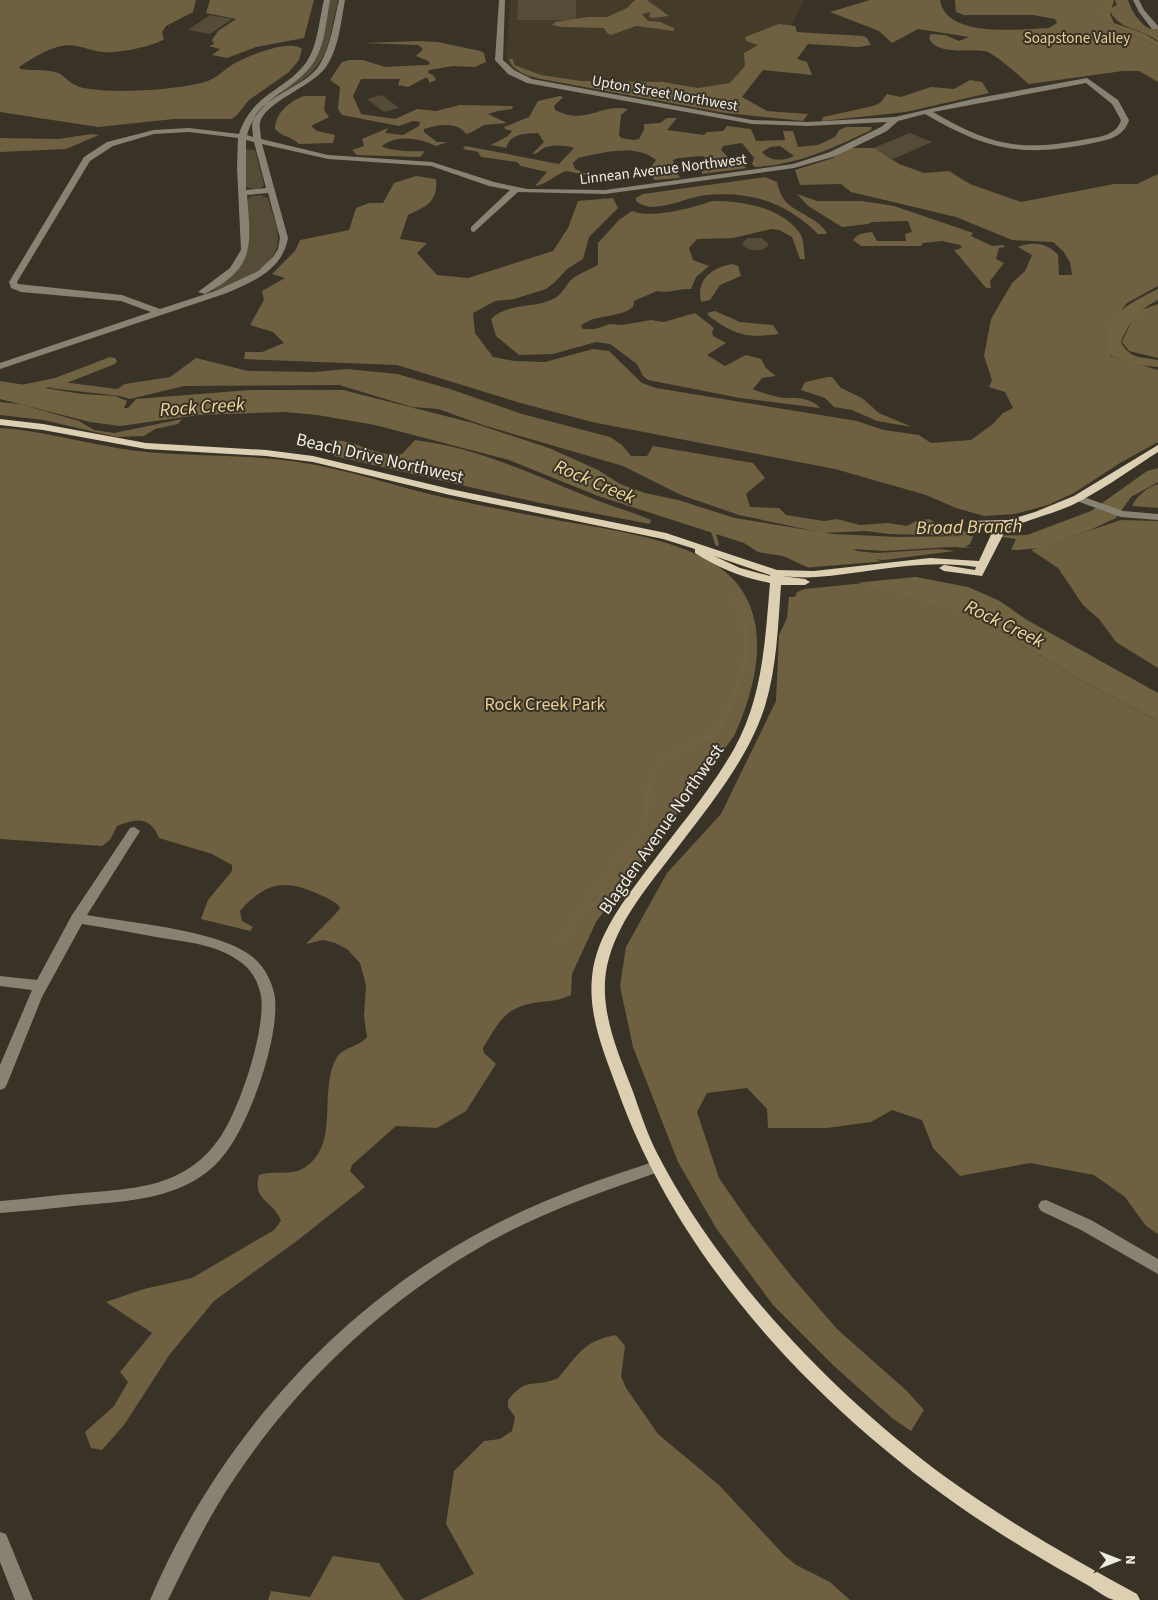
<svg xmlns="http://www.w3.org/2000/svg" width="1158" height="1600" viewBox="0 0 1158 1600" font-family="'Source Sans 3',sans-serif">
<style>
.built{fill:#443c29}
.green{fill:#554c38}
.forest{fill:#6e6040;fill-rule:evenodd}
.water{fill:#706342}
.pier{fill:#393327}
.lines{fill:none;stroke-linecap:round;stroke-linejoin:round}
.stream-far1{stroke:#706342;stroke-width:4}
.stream{stroke:#706342;stroke-width:5}
.canal{fill:#706342;fill-rule:evenodd}
.minor{fill:#888273;fill-rule:evenodd}
.major{fill:#ddd0b2;fill-rule:evenodd}
.labels{text-anchor:middle;stroke-width:4;stroke-linejoin:round;paint-order:stroke}
.far-park-label{font-size:15px;fill:#e8cf95;stroke:#393327}
.far-street-label{font-size:15px;fill:#f0ede5;stroke:#393327}
.street-label{font-size:18px;fill:#f0ede5;stroke:#393327}
.park-label{font-size:18px;fill:#e8cf95;stroke:#393327}
.water-label{font-size:19px;font-style:italic;fill:#f2d89d;stroke:#393327}
</style>
<rect width="100%" height="100%" fill="#393327"/>
<path class="built" d="M510 0H804L785 38 720 113 526 76 508 64 506 58Z"/>
<path class="green" d="M329 0H338C326 51 331 64 283 93L278 91 308 66Z
M518 0H576V20H517Z
M210 15 232 19 210 34 188 30Z
M382 95 399 108 384 112 367 99Z
M910 133 932 142 893 159 871 149Z
M247 149 255 150 264 185C260 190 251 190 245 186L244 150Z
M261 195 268 198C271 211 277 223 278 236 280 268 240 280 218 291L212 290C255 257 250 251 246 200L252 196Z
M748 238H762L769 245C762 253 747 252 742 243Z"/>
<path class="forest" d="M0 0H196L193 12 166 26 162 32 164 39C156 46 115 54 103 52 89 51 77 43 61 46 47 49 31 59 19 67L20 69C31 71 48 69 58 73 67 77 69 85 84 88 114 94 175 90 205 82 218 78 225 68 237 62 250 55 290 39 302 49L299 60 289 72 249 100 237 115 232 119H174L98 127 0 112Z
M210 0H314L304 38 256 47 227 58 212 55 220 49 209 46 214 44 212 40 218 31 236 19 206 13Z
M635 0H647L669 16 651 18 649 16 651 12 642 14 648 21 660 22 674 28V31L636 26 611 35 607 33 604 28 562 27 552 25 555 22 588 17H607L627 8Z
M870 0H940C946 39 1020 29 1049 28L1057 23 1055 19 1033 15H964L956 12 955 0H1104L1110 23 1158 47V82L1139 71H1123L1029 84C1019 76 994 52 984 51 968 49 936 55 929 38L931 34 945 35 959 41 969 37 918 29 892 43 879 31 830 12Z
M1115 0H1128C1132 12 1139 23 1150 29L1158 26V41C1143 29 1120 30 1111 13V8L1117 5Z
M779 24 795 26 797 32 863 36 867 38 871 45 858 47 808 44 797 59 807 62 812 75 763 70 742 97 767 111 808 114 803 121 726 113 541 79C529 76 513 72 509 59H513L514 65 541 75 581 81 663 82 698 88 730 83 745 66 744 53 758 45 746 41 745 37Z
M420 41 438 42 480 51 484 53 486 62 475 67 453 66 429 70 428 73 433 75 436 80 429 83 428 78H425L408 87 398 85 400 79H361L353 96 361 114 395 119 417 109 436 111 460 105 513 106 512 109 498 111 488 114 507 123 484 125 470 133 466 134C457 121 438 125 424 129V132L437 142H447L436 146C421 138 396 134 382 146 388 151 417 152 425 151L420 157 357 155 352 150 364 146 362 139 388 128 385 133 403 135 419 126 420 122 413 121 399 126 342 115 338 109 340 87 330 80 342 62 349 60H363L385 67 427 65 430 64 428 61 416 56 423 49 418 45 363 43Z
M970 80 982 82 989 93 906 112 822 121 823 117 873 106 880 103 887 94 901 97 931 87 954 89Z
M304 96H326L324 110 329 117 311 126 317 131 335 135 333 143 299 144C291 136 282 137 275 129 275 113 290 101 304 96Z
M560 96 563 97 554 106 555 110C587 126 599 103 628 109L621 115 619 135 621 138 634 140 639 139 644 130V124L660 123 667 118H677L667 130 704 135 707 132 723 131 727 126 751 129 756 141 785 140 783 131H793L798 147 818 145 835 137 839 130 846 127H872L871 130C833 148 798 165 755 167L752 164 754 158 742 143 723 146 721 150 728 157 747 168 702 174V171L712 169 703 156 678 158 673 160 676 168 675 169 680 178 654 180 650 168 656 160C636 143 601 153 578 158L573 163 575 169 591 176 566 171C555 175 547 184 535 186L547 172 521 166 517 162 481 157 478 152 463 149 465 146 471 147 559 164 574 148C564 145 555 145 546 147 540 149 539 154 532 154L544 142 538 133C524 134 511 133 506 148L491 145 508 136 512 131 505 129 504 127 529 117 538 101ZM780 146 794 156C784 161 770 162 762 152L770 147Z
M91 134 99 135 66 149 0 152V138L59 139Z
M851 148H874L899 164 924 173 949 171 970 184 1021 202 1114 184H1137L1158 174V286L1127 303 1111 324V356L1158 370V442L1120 463 1074 493 1048 505 1015 514 984 516 956 508 926 495 835 469 592 422 517 402 397 365 244 359 245 352H262L284 343 273 332 250 325 264 300 262 291 285 278 272 274 295 251 300 240 349 230 356 208 369 203H383L394 183 416 176 436 179C438 202 427 206 408 215L400 239 427 243 417 253 437 275 468 278 553 251 568 228 578 201 613 198 618 208 589 237 583 259 567 269 555 282 546 289 514 299 495 301 473 313 475 333 493 357 514 361 545 362 593 349 609 351 642 383 656 388 857 421 884 430 919 435 931 443 971 440 993 424 1003 413 1013 408 1005 392 989 387 992 380 984 356 991 319 1012 283 1025 271 1032 255 1018 247C1032 241 1048 243 1058 255L1059 275H1072L1070 262 1063 251 1053 242 1012 240 956 217 851 192 841 184 800 185 795 170 833 158Z
M765 177 777 182C779 190 781 197 787 203 798 213 822 221 827 234H818C786 202 751 191 706 195 685 197 654 216 636 201V198L643 194Z
M797 194 817 201H862L894 206 973 233 971 236 992 246 1003 245 1005 247 999 248 996 259 1004 263 990 281 991 288H986L954 250 962 248 960 245 942 241 923 243 921 246H861L853 240C858 233 864 233 872 232L877 241H906L905 234 912 232 908 221 872 222 868 224 842 227 808 206Z
M712 201C742 201 780 207 799 232 804 238 804 251 805 259H800L792 237 779 230 772 229 733 238 697 239 689 248 693 260 709 266 696 277 691 289C678 288 669 294 657 291L634 301 633 307C619 319 595 313 581 326L583 329H595L610 324 622 325 651 320 664 322 695 313 714 328 712 332 713 336 726 343 707 355 725 366 746 355 761 359 766 368 776 376 762 378 753 389C758 392 783 399 787 398 797 397 813 399 820 408L740 398 648 380 643 376 637 364 610 344 596 342 553 354 519 355 496 336 491 319C507 303 533 308 551 300 563 295 565 285 573 278 581 273 590 269 598 265V243L619 220 632 211C652 219 692 208 712 201Z
M732 264 738 266 741 276 720 285 710 300 701 302C696 280 711 268 732 264Z
M1158 304V358L1129 351 1122 342 1136 312Z
M715 311 740 322 773 325 779 334C748 338 735 336 709 316L707 313Z
M196 358 248 371 314 372 347 369 397 374 450 389 522 414 610 437 622 445 631 456H647L653 446 753 463 765 478 746 494 750 507 779 508 786 515 824 521 837 519 860 525 888 523 907 526 916 521 929 519 939 525 955 527 967 532 969 536 889 534 866 531 823 533 739 515 681 495 623 466 486 426 438 409 412 407 339 385 184 386 130 399 120 396 49 388 63 382 117 389 125 384 170 377Z
M828 377H832L841 388 862 398 879 413 912 427 877 421 852 410 834 407 825 398 801 390 805 382Z
M0 402 20 404 79 421 94 430 114 433 182 419 178 424 155 429 144 436 117 437 43 420 0 415Z
M0 428C46 431 91 445 137 451 190 457 245 454 298 462 347 469 394 486 442 497 478 505 514 512 551 519 603 529 696 539 733 579 773 622 756 688 734 736L596 922 572 974 571 995C561 1000 551 1001 540 1002 506 1006 500 1020 483 1048L484 1053 496 1064 466 1111 437 1128 396 1126 352 1165 350 1171 365 1187 298 1240 214 1301 170 1354 124 1425 102 1450 91 1448 85 1432 114 1406 128 1382 120 1372 152 1333 106 1302 144 1289 192 1278 274 1230 281 1221C274 1200 252 1202 259 1175 273 1170 291 1176 304 1168 341 1145 318 1093 336 1059 342 1047 359 1047 367 1037L364 1016 366 985 360 963 347 949 335 943 323 940 306 944 339 910 340 907C333 900 325 897 316 893 283 878 264 884 240 911L242 921 253 927 250 931 201 919 208 900 232 871V865L212 854 159 838C150 816 137 818 117 826L110 840 102 846 0 839Z
M332 440C357 440 377 458 402 454L415 440C475 447 530 473 586 496 607 505 630 511 651 520L650 524 540 503 334 456Z
M1158 484V508L1132 506C1137 496 1147 487 1158 484Z
M1121 520 1158 521V668L1116 642 1099 619 1083 605 1058 568 1031 550Z
M939 549 955 551 884 560 873 559 856 551 877 553Z
M864 583 978 618 1081 680 1158 721V1234L1146 1226 1125 1197 1094 1175 1030 1163 960 1176 933 1148 922 1120 892 1110 871 1122 827 1128H768L767 1109 747 1088 707 1093 697 1112 719 1178 750 1223 792 1277 837 1329 907 1391 924 1410 911 1431 892 1418 834 1366 773 1305 716 1228 678 1162 633 1047 620 986 626 947 667 873 721 814 776 701 779 635 787 618 789 597H795L797 592 805 589Z
M616 1335 625 1346 621 1376 626 1388 658 1434 719 1485 784 1555 796 1565 830 1582 850 1600H420L474 1574 446 1524 454 1471 484 1441 500 1439 512 1431 515 1417 508 1407V1400C528 1375 534 1389 558 1378 579 1354 583 1341 616 1335Z
M333 1556 379 1563 404 1600H268L271 1591 310 1597Z"/>
<path class="water" d="M1104 0H1114L1110 14 1114 23 1145 34 1158 42V47L1110 23 1102 12Z
M1158 289V300C1138 310 1130 321 1121 342 1129 359 1142 357 1158 360V367L1139 365 1112 356C1110 352 1107 346 1106 341 1103 315 1139 298 1158 289Z
M0 381 82 394 115 396 127 401 124 408H128L136 399 250 390H343L473 423 549 448 598 470 620 484 645 493 678 500 735 518 832 534 899 537 1027 535 1091 511 1147 471 1158 468V482L1131 497 1116 518 1090 530 1039 548 1018 550 950 547 885 551 853 549 916 577 968 587 1000 601 1027 620 1158 693V721L1081 680 978 618 809 568 783 556 758 552 744 543 598 496 509 460 375 425 317 415 285 412 199 415 120 426 90 422 0 399Z"/>
<path class="pier" d="M974 534H982L1016 539 1010 552 965 547 970 544Z
M887 561 917 575 926 576 854 583 803 568Z"/>
<g class="lines">
<path class="stream-far1" d="M712 528 717 544
M730 593 742 614"/>
<path class="stream" d="M560 943 577 914 644 827 649 782 661 758 718 732C734 695 756 654 742 613"/>
<path class="canal" d="M110 357 115 358 117 361 115 364 64 384 12 395 5 391 7 388 55 378Z"/>
<path class="minor" d="M324 0H330C326 21 325 48 311 66 289 94 258 97 247 135L253 137C253 132 251 125 253 121 262 95 306 88 320 64 331 46 334 20 339 0H345C341 21 339 48 326 67 313 86 263 103 260 123 259 128 261 134 261 139L328 155 432 162 494 182 527 189 605 190 793 164 830 152 881 127 887 122 807 126 752 124 527 83 508 74 495 60 499 0H505L503 60 514 70 532 79 752 120 807 122 895 117 973 99 1087 78 1118 100 1129 120C1124 137 1108 140 1093 143 1022 158 987 150 925 114L898 121 887 131 836 156 794 168 605 194 518 192 474 232 471 231V227L510 190 489 186 431 166 328 159 262 144 288 238C282 271 252 282 224 294L0 369V363L151 312 121 301 21 292 11 288 9 282 84 157 107 142 154 130 189 128 239 134C253 93 283 92 305 64 318 47 319 20 324 0ZM1086 83 1112 104 1121 120C1117 135 1100 137 1087 139 1021 152 991 146 933 112ZM189 132 238 138 237 167 241 250 230 268 198 292 205 294C256 267 251 246 247 195L268 193 280 238 278 249 273 257 258 271 218 290 160 309 122 295 18 284 17 282 90 161 113 146 154 134ZM246 140 254 142 266 188 246 190Z
M1133 0H1139L1144 10 1158 26V29H1152L1139 12Z
M1078 495 1123 511 1158 514V520L1121 517 1074 500V496Z
M134 827 140 831 87 915C130 923 222 930 254 958 265 968 273 983 275 998 279 1039 251 1118 227 1151 217 1165 205 1175 190 1183 157 1200 119 1202 83 1205 55 1208 28 1211 0 1213V1201C28 1199 55 1195 83 1193 115 1190 150 1189 179 1174 197 1165 210 1152 221 1136 240 1107 266 1030 261 996 258 982 253 972 242 963 218 944 186 942 156 937 131 932 107 928 82 924L42 997 7 1084 5 1088 0 1090V1065L32 990 0 986V976L37 980 72 915 130 828Z
M656 1161 661 1163 664 1167 661 1171C608 1190 554 1208 504 1234 386 1296 285 1393 217 1506 199 1536 184 1568 168 1600H150C217 1442 340 1303 494 1225 546 1198 601 1179 656 1161Z
M1046 1200 1091 1220 1158 1259V1274L1081 1230 1041 1211 1038 1206 1041 1201Z
M0 1532 6 1534 33 1600H15L0 1562Z"/>
<path class="major" d="M0 419 43 424 146 443 266 450 313 456 450 489 666 533 777 570 814 571 930 558 979 561 995 526H972L968 525V521L1009 520 1035 512 1074 496 1158 445V452C1133 468 1108 486 1082 500 1057 514 1029 518 1003 531V535L982 576 944 571 939 568 944 565 975 570 976 567C923 558 868 573 816 577 804 578 793 577 781 576L805 579 810 582 805 585H781C778 625 777 667 765 706 749 757 713 801 681 843 655 878 621 915 609 958 596 1002 616 1048 632 1089 640 1111 647 1134 658 1155 722 1278 833 1394 944 1476 1005 1520 1071 1558 1137 1594L1140 1600C1132 1600 1121 1600 1114 1600 1106 1598 1097 1591 1091 1587 1068 1574 1045 1561 1022 1547 852 1444 686 1282 618 1091 605 1055 588 1017 592 977 596 935 625 899 649 867 678 828 710 791 734 749 763 697 765 641 770 583 743 578 718 568 695 553V549L663 539 450 495 313 462 266 456 146 449 43 430 0 425ZM714 556 770 575V576L740 568Z"/>
</g>
<g class="labels">
<g class="far-park-label">
<text x="1077" y="43">Soapstone Valley</text>
</g>
<g class="far-street-label">
<text transform="translate(665 93) rotate(10)" y="5">Upton Street Northwest</text>
<text transform="translate(663 169) rotate(-7)" y="5">Linnean Avenue Northwest</text>
</g>
<g class="street-label">
<text transform="translate(380 458) rotate(13)" y="6">Beach Drive Northwest</text>
<text transform="translate(661 829) rotate(-55)" y="6">Blagden Avenue Northwest</text>
</g>
<g class="park-label">
<text x="545" y="710">Rock Creek Park</text>
</g>
<g class="water-label">
<text transform="translate(202 406) rotate(-4)" y="7">Rock Creek</text>
<text transform="translate(595 481) rotate(23)" y="7">Rock Creek</text>
<text transform="translate(969 526) rotate(-1)" y="7">Broad Branch</text>
<text transform="translate(1005 623) rotate(26)" y="7">Rock Creek</text>
</g>
</g>
<g transform="translate(1118 1560) rotate(90)" stroke="#393327" stroke-width="4" paint-order="stroke">
<path d="M0-4L9 19L0 12L-9 19Z" fill="#f0ede5"/>
<text y="-8" font-size="14" font-weight="bold" text-anchor="middle" fill="#f0ede5">N</text>
</g>
</svg>
